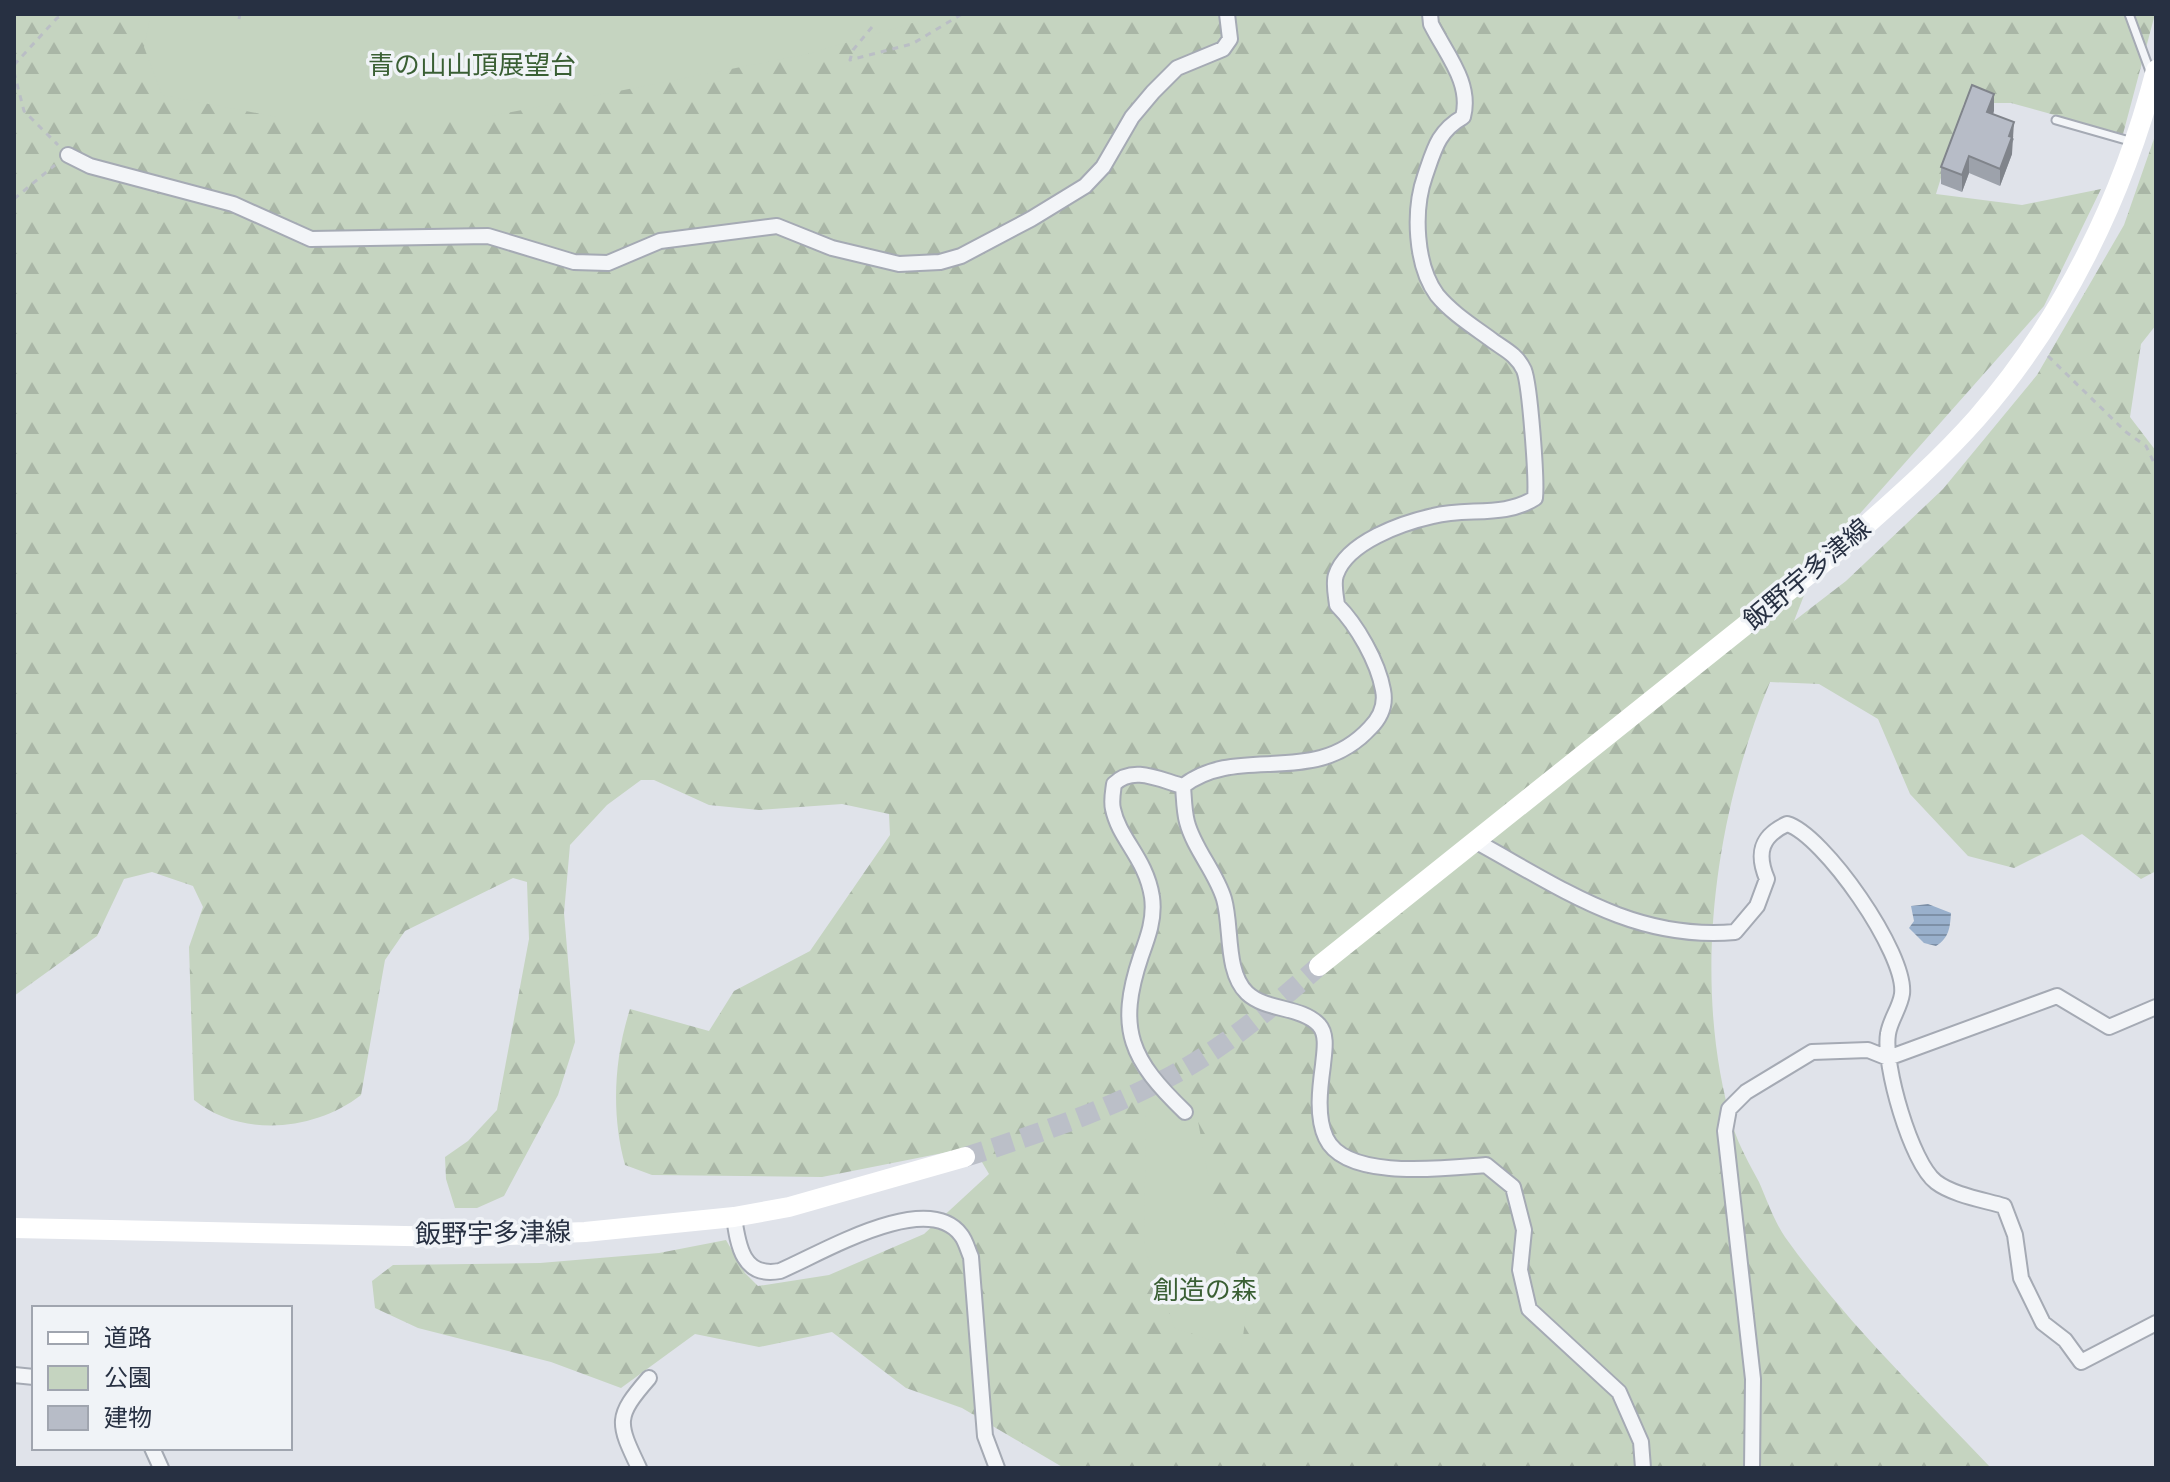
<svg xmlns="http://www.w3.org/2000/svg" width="2170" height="1482" viewBox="0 0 2170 1482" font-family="Rubik,'Noto Sans JP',sans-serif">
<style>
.forest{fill:url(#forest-firs)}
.park{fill:#c5d4c0}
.water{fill:url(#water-rules)}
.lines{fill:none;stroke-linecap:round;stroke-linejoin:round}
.secondary-tunnel{stroke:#bbbfc8;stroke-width:20;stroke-dasharray:20 10;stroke-linecap:butt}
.lane-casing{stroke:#a5aab4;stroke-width:11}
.street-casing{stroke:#a5aab4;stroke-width:18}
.path{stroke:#babec5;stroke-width:3;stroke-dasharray:6 6;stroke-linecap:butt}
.lane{stroke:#f3f5f8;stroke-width:7}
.street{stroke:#f3f5f8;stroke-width:14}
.secondary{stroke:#fff;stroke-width:20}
.wall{fill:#9da2ab}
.shaded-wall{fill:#80848b}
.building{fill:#b7bcc7;stroke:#80848b;stroke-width:2}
.labels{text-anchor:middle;stroke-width:7;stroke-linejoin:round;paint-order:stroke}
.park-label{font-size:26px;fill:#3a5f34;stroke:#f0f3f7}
.street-label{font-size:26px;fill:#273042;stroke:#f0f3f7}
</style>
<defs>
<pattern id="forest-firs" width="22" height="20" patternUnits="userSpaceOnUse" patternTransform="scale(2)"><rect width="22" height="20" fill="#c5d4c0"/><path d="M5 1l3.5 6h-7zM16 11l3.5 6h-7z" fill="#a9b6a6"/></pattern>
<pattern id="water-rules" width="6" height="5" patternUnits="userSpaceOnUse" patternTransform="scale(2)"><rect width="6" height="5" fill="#99b0cc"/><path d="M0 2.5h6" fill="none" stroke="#7d90a7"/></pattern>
</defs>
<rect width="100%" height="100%" fill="#e0e3ea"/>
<path class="forest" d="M14 14H2155L2123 134 2011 103H1964L1936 194 2022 205 2101 189 2044 306 1817 562 1794 621 1846 581 1943 489 2037 375 2124 225 2156 133V325L2141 344 2130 417 2156 451V871L2141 879 2082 834 2014 868 1968 856 1910 794 1878 719 1819 684 1770 682C1714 817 1691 986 1733 1127 1739 1146 1750 1165 1759 1182 1767 1200 1774 1221 1785 1237 1845 1321 1921 1394 1991 1468H1064L962 1408 906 1388 832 1332 759 1347 695 1334 621 1388 551 1362 418 1328 375 1308 372 1281 393 1265 540 1263 659 1253 726 1240 745 1273 758 1286 829 1275 924 1234 989 1174 973 1147 822 1177 652 1175 625 1165C611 1114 614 1059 630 1009L709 1031 734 991 810 951 890 835 889 814 842 804 759 810 709 805 654 780H641L607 805 570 845 564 913 575 1042 558 1095 504 1196 477 1208H455L446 1179 445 1157 468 1141 497 1110 529 939 527 882 513 878 405 931 385 960 361 1095C315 1131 241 1138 194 1100L189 947 203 907 193 886 152 872 124 879 97 936 14 996Z"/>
<path class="park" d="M151 14H929V18L808 54 486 117H277L162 95 144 47Z
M1195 1105 1211 1191 1250 1287 1241 1350 1175 1328 1144 1247 1146 1112Z"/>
<path class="water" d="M1928 904 1951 913C1950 928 1949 938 1936 946L1924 943 1909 928 1914 921 1911 906Z"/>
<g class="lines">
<path class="secondary-tunnel" d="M965 1157C1035 1135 1105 1111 1171 1076 1224 1048 1274 1006 1319 966"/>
<g class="lane-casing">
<path id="lane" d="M2129 14 2150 71
M2056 120 2133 142"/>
</g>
<g class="street-casing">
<path id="street" d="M68 155 90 166 233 204 311 239 488 236 574 262 608 263 660 241 777 226 832 248 899 264 940 262 961 256 1031 219 1085 186 1103 167 1132 117 1153 92 1177 68 1223 49 1230 39 1227 14
M1183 786C1239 743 1314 789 1370 728 1381 717 1386 705 1383 690 1378 662 1357 625 1337 605 1336 596 1333 583 1336 575 1347 542 1402 523 1433 516 1467 507 1504 518 1535 498 1537 480 1530 385 1524 370 1516 353 1503 349 1489 338 1471 325 1451 312 1437 295 1415 265 1413 210 1425 176 1434 150 1438 131 1463 117 1472 83 1446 54 1431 24L1430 14
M1183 786C1184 798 1184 811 1187 822 1194 849 1216 872 1224 899 1232 926 1225 972 1247 993 1266 1011 1301 1006 1319 1025 1328 1035 1324 1053 1323 1065 1320 1087 1316 1117 1326 1138 1346 1181 1446 1168 1486 1165L1513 1187 1524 1230 1520 1270 1529 1309 1619 1392 1641 1442 1643 1468
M1183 786C1160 780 1133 765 1114 784 1113 792 1111 801 1113 809 1119 839 1146 858 1152 897 1155 918 1148 937 1141 956 1116 1030 1131 1060 1185 1112
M1477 842C1561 888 1634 941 1735 932L1757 906 1767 879C1756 853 1761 836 1787 824 1823 834 1907 954 1902 994 1900 1008 1890 1020 1888 1034 1883 1064 1911 1163 1936 1182 1953 1195 1984 1200 2004 1206L2015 1235 2021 1278 2043 1323 2065 1340 2081 1362 2156 1323
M734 1217C738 1246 743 1278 780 1271 820 1254 927 1189 961 1235 966 1241 968 1251 971 1257L985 1436 997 1468
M14 1375 34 1377
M152 1448 161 1468
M639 1468C617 1422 615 1417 649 1378
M1752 1468 1753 1379 1725 1131 1729 1109 1746 1092 1812 1052 1868 1050 1888 1058 2057 996 2109 1027 2156 1007"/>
</g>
<path class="path" d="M239 19 240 14
M872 27 853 50 850 60 912 44 962 14
M14 65 57 18 66 14
M14 72 24 111 58 145
M14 199 55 165
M2048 356 2126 432 2146 446 2156 467"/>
<use href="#lane" class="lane"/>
<use href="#street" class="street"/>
<path class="secondary" d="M1319 966 1827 560C1878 514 1932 469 1977 418 2064 318 2123 197 2156 70
M14 1228 455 1237 585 1232 734 1217 789 1207 965 1157"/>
</g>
<path class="wall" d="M1994 111 1993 114 2014 139 2012 143V154L2000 186 1969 173 1962 192 1941 184V167Z"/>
<path class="shaded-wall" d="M1994 94V111L1987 129V112Z
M2014 122 2012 154 2000 186V169L2009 136Z
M1969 156V173L1962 192V175Z"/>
<path class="building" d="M1972 85 1994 94 1987 112 2014 122 2009 136 2012 137 2000 169 1969 156 1962 175 1941 167Z"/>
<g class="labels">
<g class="park-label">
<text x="472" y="74">青の山山頂展望台</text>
<text x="1205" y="1299">創造の森</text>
</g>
<g class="street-label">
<text transform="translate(1807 574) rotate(-40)" y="9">飯野宇多津線</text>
<text transform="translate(493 1233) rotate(-1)" y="9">飯野宇多津線</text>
</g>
</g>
<rect width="2170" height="1482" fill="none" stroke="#273042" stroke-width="32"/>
<rect x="32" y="1306" width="260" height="144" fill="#f0f3f7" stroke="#a0a5af" stroke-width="2"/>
<rect x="48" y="1332" width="40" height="12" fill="#ffffff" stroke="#a0a5af" stroke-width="2"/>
<text x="104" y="1346" font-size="24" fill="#273042">道路</text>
<rect x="48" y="1366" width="40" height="24" fill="#c5d4c0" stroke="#a0a5af" stroke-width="2"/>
<text x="104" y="1386" font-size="24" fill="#273042">公園</text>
<rect x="48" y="1406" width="40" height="24" fill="#b7bcc7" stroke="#a0a5af" stroke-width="2"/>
<text x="104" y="1426" font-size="24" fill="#273042">建物</text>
</svg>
